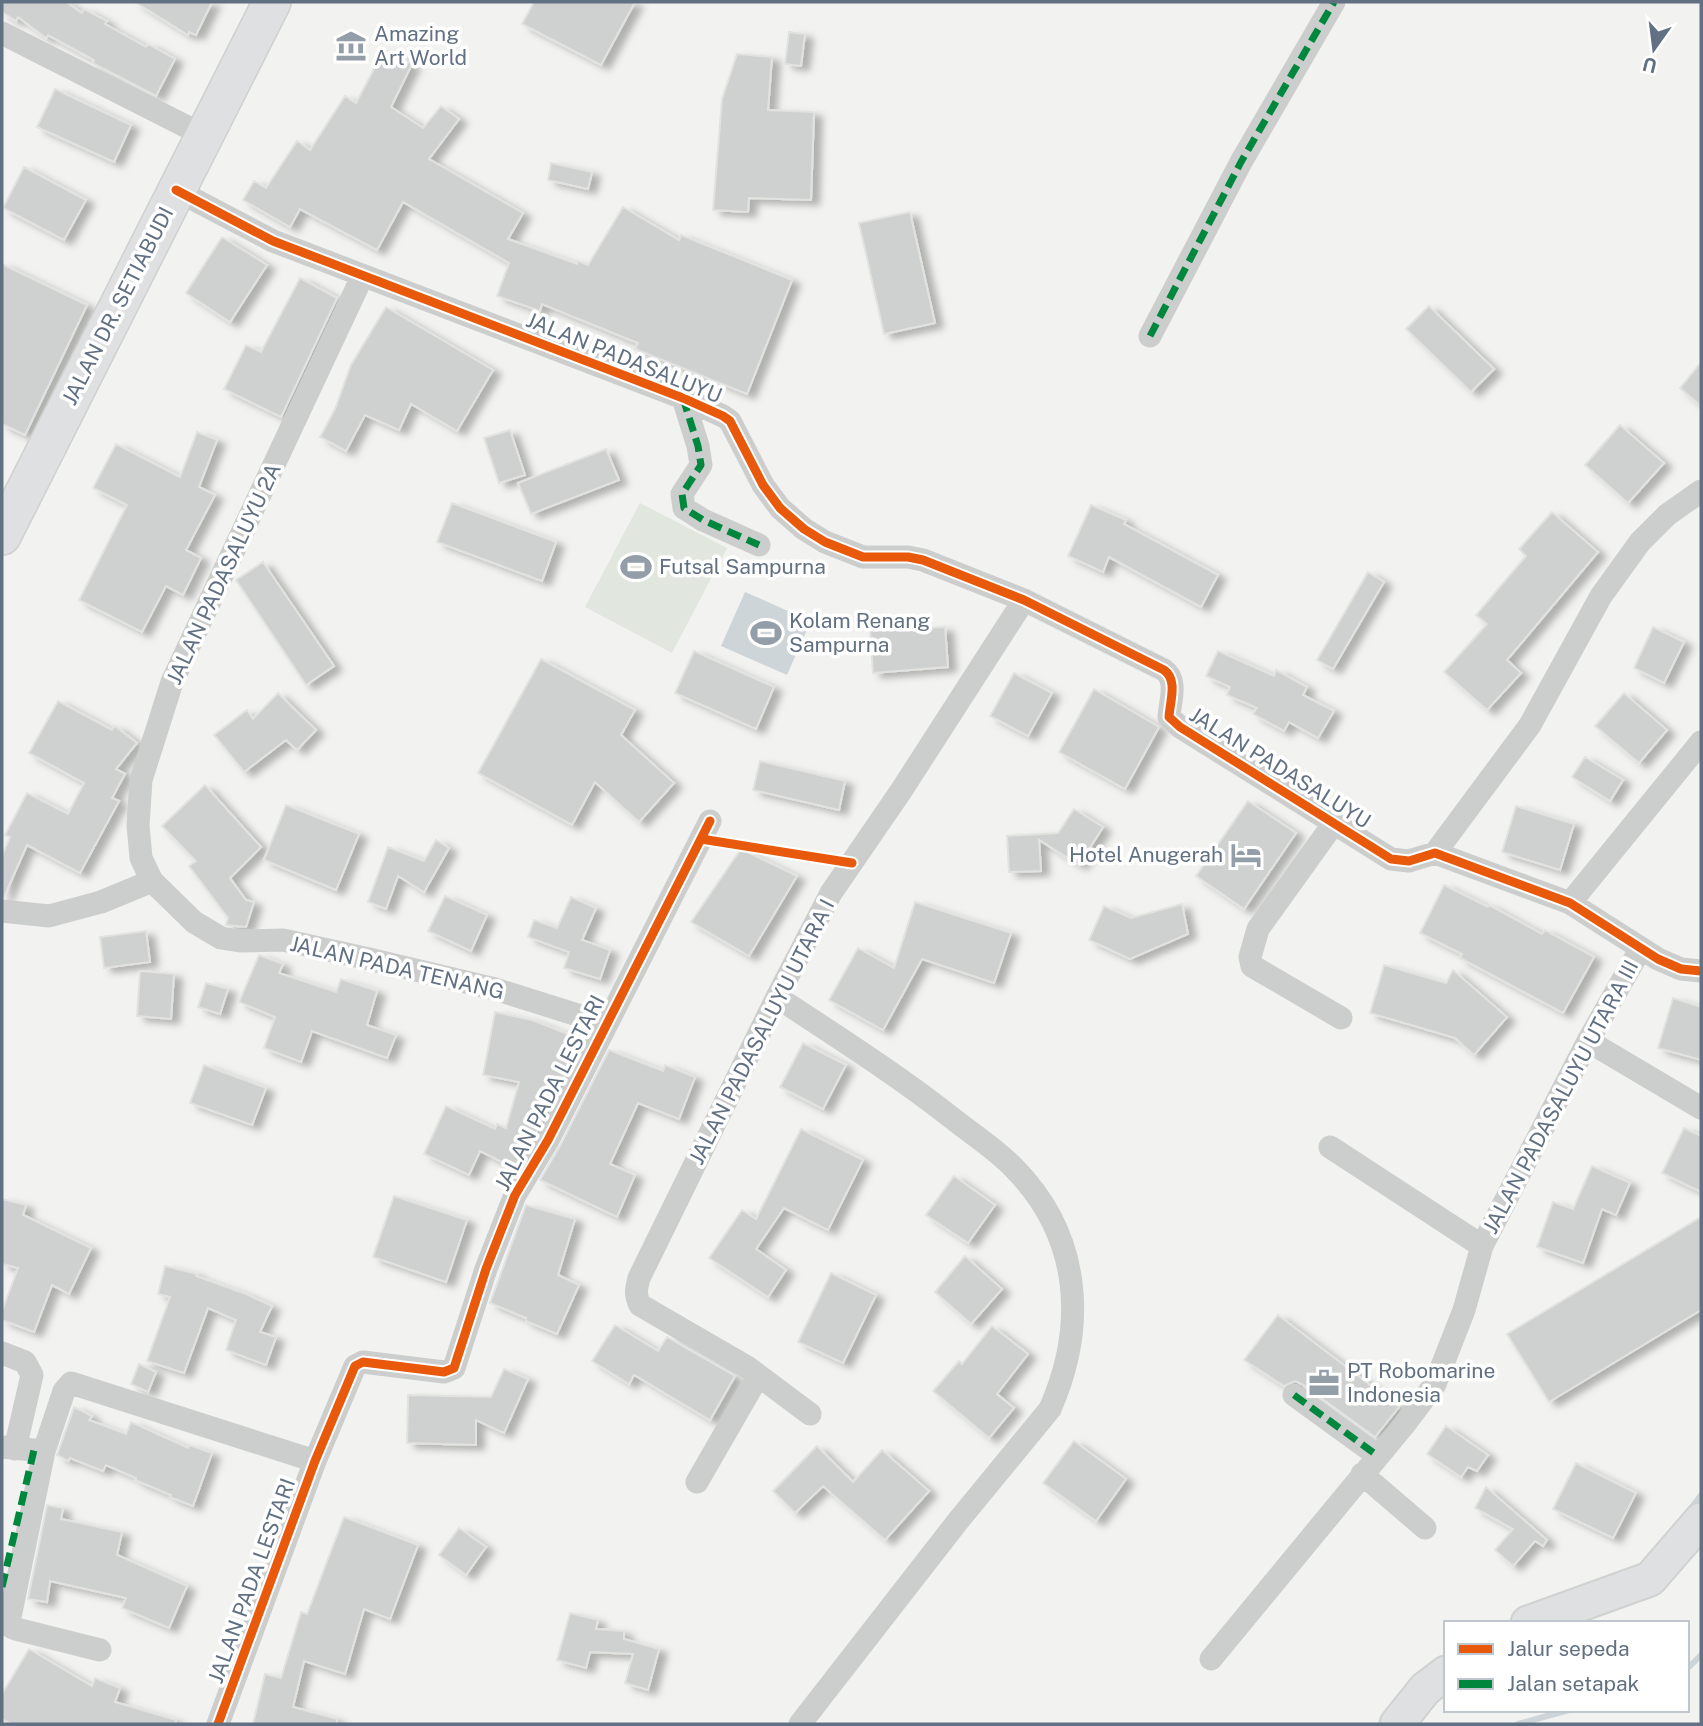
<svg xmlns="http://www.w3.org/2000/svg" width="1703" height="1726" viewBox="0 0 1703 1726" font-family="'Public Sans',sans-serif">
<style>
.green{fill:#e1e6de}
.water{fill:#ced5d8}
.lines{fill:none;stroke-linecap:round;stroke-linejoin:round}
.stream{stroke:#ced5d8;stroke-width:6}
.building{fill:#cfd0d0;stroke:#e2e2e0;stroke-width:2;filter:url(#shadow)}
.secondary-casing{stroke:#d0d1d1;stroke-width:37}
.primary-casing{stroke:#cfd0cf;stroke-width:40}
.minor{stroke:#cccdcd;stroke-width:23}
.secondary{stroke:#dfe0e1;stroke-width:33}
.primary{stroke:#dfe0e1;stroke-width:37}
.quiet{stroke:#00873e;stroke-width:7;stroke-dasharray:14 7;stroke-linecap:butt}
.cycleway-casing{stroke:#fff;stroke-width:13}
.cycleway{stroke:#e8590c;stroke-width:9}
.labels{text-anchor:middle;stroke-width:7;stroke-linejoin:round;paint-order:stroke}
.poi-label{font-size:21px;fill:#617082;stroke:#fff;text-anchor:start}
.street-label{font-size:21px;fill:#617082;stroke:#fff}
</style>
<defs>
<filter id="shadow"><feDropShadow dx="8" dy="4.5" stdDeviation="3.5" flood-color="#0004"/></filter>
</defs>
<rect width="100%" height="100%" fill="#f2f3f0"/>
<path class="green" d="M640 503 727 548 672 653 585 607Z"/>
<path class="water" d="M745 592 811 621 787 675 721 646Z"/>
<g class="lines">
<path class="stream" d="M1689 1511 1701 1495
M1687 1669 1701 1655
M1518 1724 1569 1710"/>
</g>
<path class="building" d="M2 2H66L82 13 84 9 107 21 105 24 146 47 148 44 175 59 156 96 98 66 93 63 94 60 48 35 46 38 18 17 16 21 2 12Z
M135 2H212L196 35 189 32 188 35Z
M534 2H635L601 65 522 24Z
M789 32 805 34 801 66 785 64Z
M384 50 412 64 391 107 423 128 441 106 459 119 429 159 523 213 508 239 577 264 578 261 588 265 623 207 679 240 681 235 792 280 747 394 635 349 638 343 542 304 540 311 497 296 509 263 403 202 377 250 300 209 290 227 243 200 254 181 266 188 297 141 310 150 345 96 356 103Z
M737 54 772 57 768 110 814 112 811 200 749 198 748 212 713 210 722 99Z
M55 89 131 125 114 162 37 127Z
M551 163 592 172 588 189 548 180Z
M24 167 86 200 64 240 3 208Z
M910 212 935 323 884 334 859 223Z
M222 237 267 265 230 322 186 293Z
M2 264 87 305 25 435 2 424Z
M300 278 337 298 281 417 224 389 246 345 261 352Z
M1429 306 1494 369 1471 392 1406 329Z
M386 307 493 370 457 431 411 404 399 430 365 415 346 451 320 437 335 409 351 365Z
M1701 362V406L1680 388Z
M1620 425 1664 463 1628 503 1585 465Z
M510 430 525 475 499 483 484 438Z
M197 432 217 440 199 487 215 495 186 550 201 558 183 595 166 586 142 632 79 600 127 505 93 488 116 444 180 477Z
M606 449 619 480 531 514 518 483Z
M452 503 556 542 542 581 437 542Z
M1091 505 1126 520 1124 524 1218 575 1201 607 1109 557 1103 572 1068 556Z
M1552 512 1598 552 1507 660 1521 673 1487 710 1444 672 1487 624 1476 615 1526 556 1519 549Z
M263 562 334 666 306 685 236 580Z
M1368 572 1384 582 1333 669 1317 660Z
M945 627 948 667 873 673 870 631Z
M1653 627 1684 642 1664 683 1634 668Z
M694 651 774 687 756 729 675 693Z
M1218 651 1274 676 1276 670 1307 687 1303 695 1334 711 1318 738 1289 722 1284 731 1253 714 1257 708 1227 695 1230 687 1206 676Z
M541 659 635 710 621 735 674 783 639 822 595 782 572 825 478 773Z
M1014 673 1052 693 1028 736 990 716Z
M1094 689 1159 727 1125 789 1059 752Z
M278 693 316 730 297 750 286 740 244 772 214 735 247 710 253 719Z
M1624 693 1667 730 1639 763 1595 726Z
M58 701 112 730 115 726 137 743 116 769 125 774 112 798 119 801 80 873 27 845 4 897H2V856L10 837 5 835 27 793 68 814 84 783 29 753Z
M1585 757 1623 780 1610 801 1572 777Z
M760 761 845 781 839 810 753 790Z
M205 785 261 847 230 878 246 900 254 902 246 927 226 925 228 918 189 866 196 861 162 826Z
M1248 801 1296 833 1244 909 1196 876Z
M286 805 359 834 336 890 264 860Z
M1516 806 1574 824 1560 870 1502 852Z
M1074 809 1103 827 1079 865 1039 840 1041 871 1009 872 1007 836 1058 833Z
M436 840 449 848 424 892 398 876 386 909 368 902 388 847 424 861Z
M741 849 797 876 749 956 691 922Z
M1444 885 1488 907 1489 905 1542 934 1545 930 1594 957 1563 1013 1460 958 1462 954 1420 933Z
M445 896 487 915 471 951 428 931Z
M571 897 596 908 582 940 610 950 600 979 564 968 569 952 528 937 534 920 557 928Z
M915 902 1011 933 994 983 922 959 883 1030 829 1000 858 948 894 968Z
M1182 904 1188 934 1130 959 1089 940 1104 906 1131 918Z
M146 931 150 962 104 968 100 937Z
M259 955 283 964 279 973 336 992 341 979 377 991 367 1025 396 1035 387 1058 312 1031 301 1062 264 1048 275 1017 239 1002Z
M1384 965 1446 983 1453 970 1507 1017 1474 1055 1455 1038 1370 1013Z
M140 971 174 974 171 1019 137 1016Z
M206 983 228 989 220 1014 198 1007Z
M1673 998 1701 1007V1060L1658 1048Z
M495 1012 532 1020 583 1040 536 1133 515 1168 480 1151 469 1175 424 1154 446 1106 495 1129 497 1124 506 1128 519 1082 483 1075Z
M803 1043 846 1065 823 1109 780 1087Z
M609 1050 663 1071 665 1065 695 1077 679 1119 638 1103 610 1164 635 1175 617 1217 540 1180 560 1146Z
M204 1065 266 1088 252 1125 190 1103Z
M1684 1128 1701 1136V1192L1662 1173Z
M801 1129 863 1160 828 1230 784 1208 756 1249 786 1270 768 1297 709 1258 742 1210 756 1219Z
M1592 1166 1630 1183 1616 1215 1602 1209 1583 1263 1537 1247 1553 1202 1573 1209Z
M954 1176 995 1205 968 1243 926 1215Z
M394 1196 467 1220 446 1282 373 1257Z
M2 1199 26 1205 23 1215 91 1248 69 1294 52 1285 34 1332 2 1320V1311L18 1268 2 1264Z
M526 1205 575 1219 558 1275 579 1285 557 1334 526 1321V1318L490 1303Z
M1701 1217V1310L1549 1402 1507 1334Z
M965 1256 1002 1289 971 1324 935 1292Z
M165 1266 197 1274 196 1276 246 1294 272 1306 260 1332 276 1337 266 1365 226 1350 236 1320 208 1308 184 1373 147 1361 170 1297 158 1294Z
M831 1273 876 1295 843 1363 798 1342Z
M1278 1315 1399 1407 1375 1437 1302 1384 1295 1381 1284 1386 1244 1360Z
M615 1325 658 1351 667 1337 735 1376 710 1420 634 1375 629 1384 592 1361Z
M992 1326 1028 1354 997 1394 1014 1408 989 1438 933 1391 959 1361 962 1364Z
M139 1364 156 1372 148 1392 131 1384Z
M504 1369 528 1379 504 1433 476 1420V1445L407 1443 408 1395 491 1397Z
M74 1407 92 1416 89 1420 126 1434 131 1422 188 1448 189 1445 212 1453 193 1506 170 1497 171 1495 135 1480 136 1478 106 1465 103 1471 70 1458 68 1461 57 1455Z
M1446 1426 1488 1455 1477 1471 1468 1467 1461 1477 1427 1454Z
M1074 1441 1126 1479 1096 1521 1043 1483Z
M817 1446 853 1482 882 1450 929 1491 885 1540 823 1486 795 1513 773 1491Z
M1576 1463 1636 1493 1613 1538 1553 1509Z
M1486 1487 1547 1540 1543 1546 1535 1541 1513 1566 1495 1550 1513 1529 1475 1508Z
M47 1505 63 1508 61 1519 122 1532 117 1555 187 1586 169 1628 122 1608 126 1598 50 1581 47 1602 28 1599Z
M344 1517 418 1545 390 1619 364 1609 345 1674 304 1661 293 1707 337 1719V1724H253L265 1674 281 1678 301 1612 307 1614Z
M459 1528 486 1547 466 1575 439 1555Z
M570 1613 598 1620 596 1629 624 1631V1639L659 1649 648 1690 625 1683 633 1654 590 1652 586 1668 557 1660Z
M29 1649 92 1686 95 1678 120 1688 115 1702 176 1720 175 1724H11L2 1719V1694Z"/>
<g class="lines">
<g class="secondary-casing">
<path id="secondary" d="M1528 1623 1650 1579 1701 1520
M1397 1724 1425 1689 1446 1673"/>
</g>
<g class="primary-casing">
<path id="primary" d="M2 536 272 2"/>
</g>
<path class="minor" d="M2 33 203 135
M176 190 273 241 683 398 723 416 730 421 763 485 780 508 804 529 825 542 863 557H908L923 560 1024 600 1164 670C1178 680 1170 701 1169 717L1180 727 1391 859 1409 861 1435 853 1570 903 1658 959 1681 969 1701 971
M1150 336 1241 162 1334 2
M683 398 698 446 701 465 682 494 684 508 703 520 759 545
M1334 823 1258 929 1250 957 1252 966 1341 1018
M1435 853 1530 725 1601 596 1640 542 1667 515 1701 491
M152 881 141 858 138 825 141 780 172 682 362 277
M1570 903 1701 742
M2 911 49 916 101 902 152 881 194 922 221 938 240 941 283 940 369 959 495 989 606 1024
M777 997C836 1036 896 1074 952 1118 972 1134 996 1149 1014 1168 1081 1236 1087 1325 1050 1409L958 1521 800 1724
M1588 1041 1701 1108
M1330 1147 1482 1246
M2 1353 25 1362 32 1375 15 1449
M1294 1395 1378 1456
M810 1414 747 1367 640 1305C635 1295 636 1289 639 1278L777 997 831 893 901 791 1024 600
M2 1447 44 1451 64 1391 71 1383 315 1461
M44 1451 9 1622 11 1627 16 1629 100 1650
M1362 1474 1425 1528
M697 1482 758 1376
M1211 1659 1404 1425 1435 1384 1464 1310 1482 1246 1588 1041 1641 948
M218 1724 315 1461 355 1366 363 1362 444 1372 454 1368 486 1269 515 1195 548 1140 710 821"/>
<use href="#secondary" class="secondary"/>
<use href="#primary" class="primary"/>
<path class="quiet" d="M1150 336 1241 162 1334 2
M683 398 698 446 701 465 682 494 684 508 703 520 759 545
M1294 1395 1378 1456
M2 1587 34 1450"/>
<g class="cycleway-casing">
<path id="cycleway" d="M176 190 273 241 683 398 723 416 730 421 763 485 780 508 804 529 825 542 863 557H908L923 560 1024 600 1164 670C1178 680 1170 701 1169 717L1180 727 1391 859 1409 861 1435 853 1570 903 1658 959 1681 969 1701 971
M701 839 852 863
M218 1724 315 1461 355 1366 363 1362 444 1372 454 1368 486 1269 515 1195 548 1140 710 821"/>
</g>
<use href="#cycleway" class="cycleway"/>
</g>
<defs>
<g id="museum-bare" transform="scale(2.415)"><path d="M0-6L6-3V-2H-6V-3ZM-5-1h2V3h-2ZM-1-1h2V3h-2ZM3-1h2V3H3ZM-6 4H6V6H-6Z" fill="#949ea8" stroke="#fff" stroke-width="2.5" paint-order="stroke"/></g>
<g id="stadium-bare" transform="scale(2.415)"><path d="M0-5a6.5 5 0 1 0 0 10a6.5 5 0 1 0 0-10ZM-3.5-1.8h7v3.6h-7Z" fill="#949ea8" stroke="#fff" stroke-width="2.5" paint-order="stroke"/></g>
<g id="hotel-bare" transform="scale(2.415)"><path d="M-6-4.5h1.5V1H6V5H4.5V3h-9V5H-6ZM-4 0a1.8 1.8 0 1 1 3.6 0ZM.5 0V-2.5h3Q6-2.5 6 0Z" fill="#949ea8" stroke="#fff" stroke-width="2.5" paint-order="stroke"/></g>
<g id="office-bare" transform="scale(2.415)"><path d="M-6-3h4V-5.5h4V-3h4V5H-6ZM-1-4.5V-3h2v-1.5ZM-6 0V1H6V0Z" fill="#949ea8" stroke="#fff" stroke-width="2.5" paint-order="stroke"/></g>
</defs>
<g fill-rule="evenodd">
<use href="#museum-bare" x="351" y="46"/>
<use href="#stadium-bare" x="636" y="567"/>
<use href="#stadium-bare" x="766" y="633"/>
<use href="#hotel-bare" x="1246" y="855"/>
<use href="#office-bare" x="1324" y="1383"/>
</g>
<g class="labels">
<g class="poi-label">
<text x="374" y="41">Amazing<tspan x="374" dy="24">Art World</tspan></text>
<text x="659" y="574">Futsal Sampurna</text>
<text x="789" y="628">Kolam Renang<tspan x="789" dy="24">Sampurna</tspan></text>
<text x="1223" y="862" text-anchor="end">Hotel Anugerah</text>
<text x="1347" y="1378">PT Robomarine<tspan x="1347" dy="24">Indonesia</tspan></text>
</g>
<g class="street-label">
<text transform="translate(118 306) rotate(-63)" y="7">JALAN DR. SETIABUDI</text>
<text transform="translate(624 358) rotate(22)" y="7">JALAN PADASALUYU</text>
<text transform="translate(224 574) rotate(-65)" y="7">JALAN PADASALUYU 2A</text>
<text transform="translate(1280 768) rotate(32)" y="7">JALAN PADASALUYU</text>
<text transform="translate(397 968) rotate(13)" y="7">JALAN PADA TENANG</text>
<text transform="translate(762 1032) rotate(-63)" y="7">JALAN PADASALUYU UTARA I</text>
<text transform="translate(550 1093) rotate(-63)" y="7">JALAN PADA LESTARI</text>
<text transform="translate(1561 1097) rotate(-62)" y="7">JALAN PADASALUYU UTARA III</text>
<text transform="translate(252 1581) rotate(-70)" y="7">JALAN PADA LESTARI</text>
</g>
</g>
<rect width="1703" height="1726" fill="none" stroke="#617082" stroke-width="7"/>
<rect x="1444" y="1621" width="245" height="91" fill="#ffffff" stroke="#c0c6cd" stroke-width="2"/>
<rect x="1458" y="1644" width="35" height="10" fill="#e8590c" stroke="#c0c6cd" stroke-width="2"/>
<text x="1507" y="1656" font-size="21" fill="#617082">Jalur sepeda</text>
<rect x="1458" y="1679" width="35" height="10" fill="#00873e" stroke="#c0c6cd" stroke-width="2"/>
<text x="1507" y="1691" font-size="21" fill="#617082">Jalan setapak</text>
<g transform="translate(1654 49) rotate(194)" stroke="#ffffff" stroke-width="5" paint-order="stroke">
<path d="M0-5L12 26L0 18L-12 26Z" fill="#617082"/>
<text y="-10" font-size="19" font-weight="bold" text-anchor="middle" fill="#617082">U</text>
</g>
</svg>
